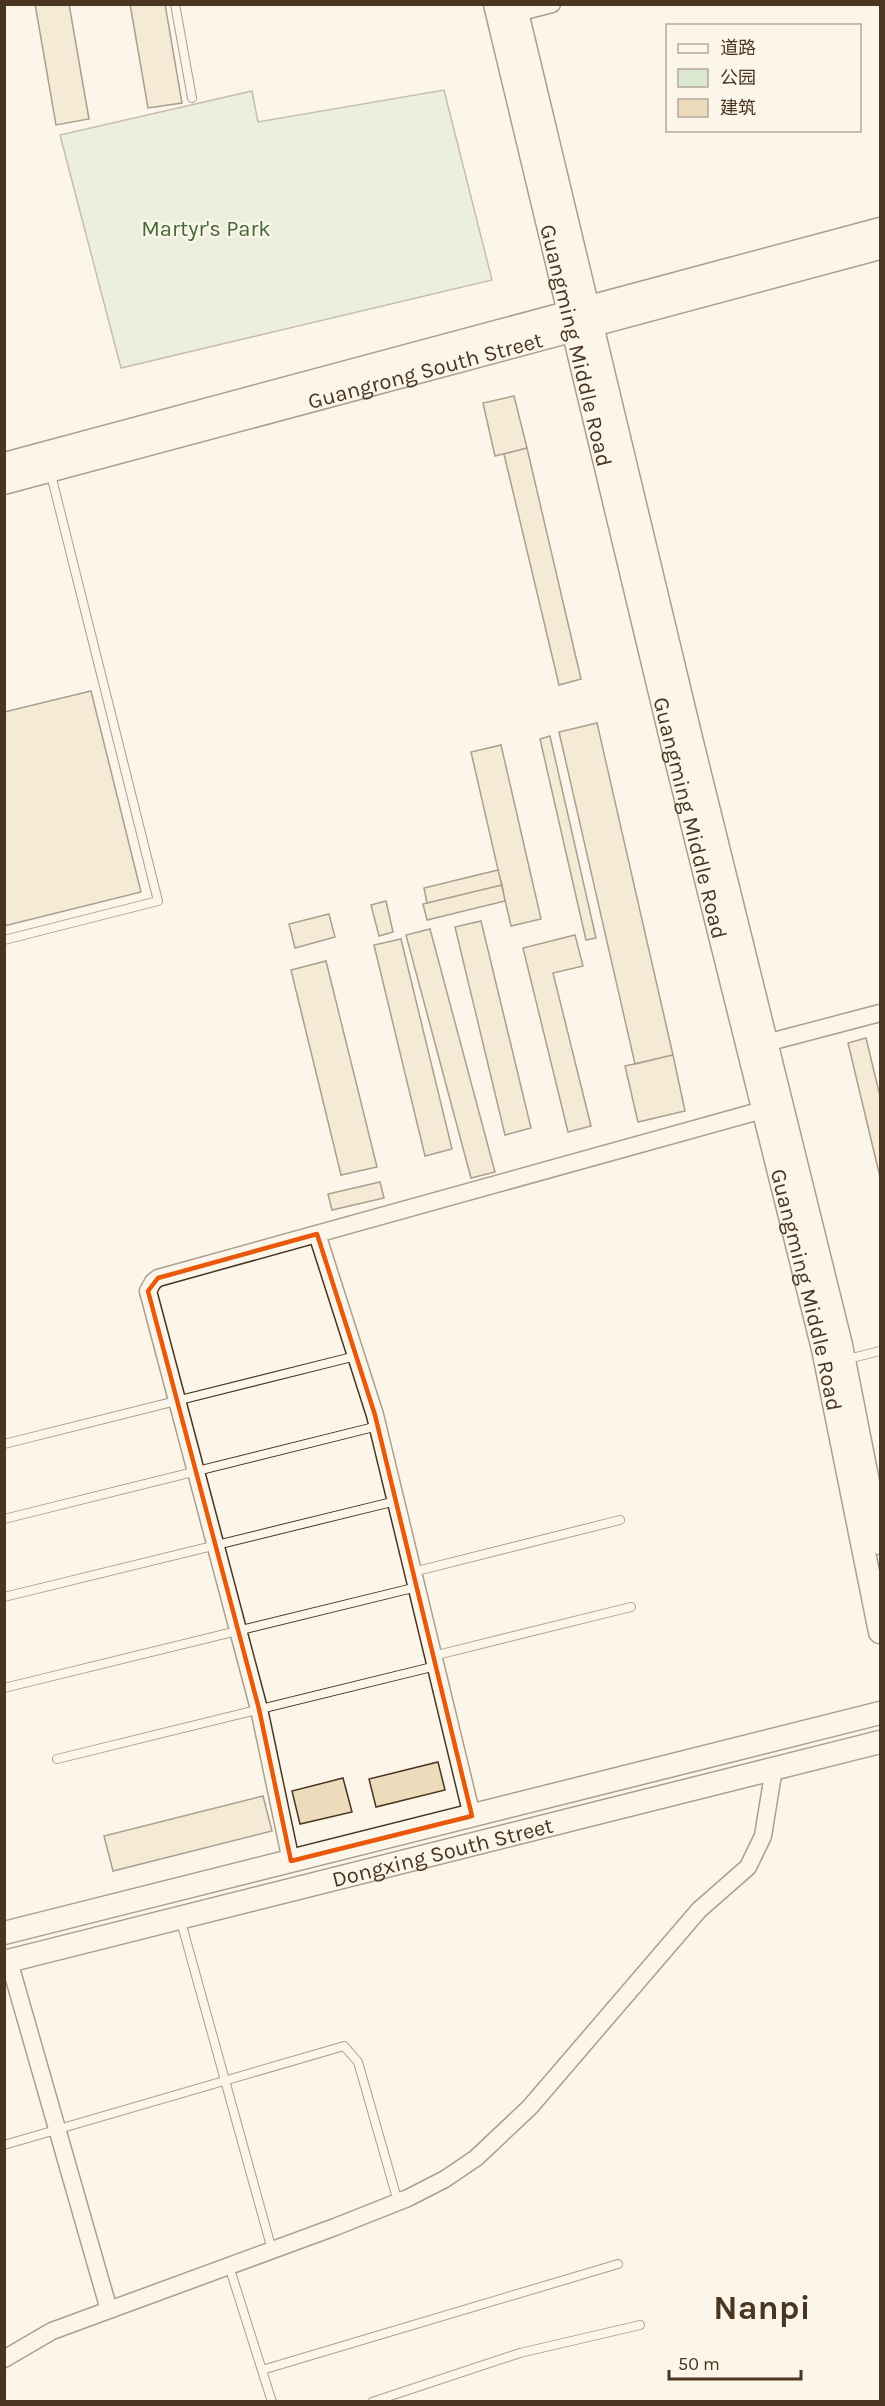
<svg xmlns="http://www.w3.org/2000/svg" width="885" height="2406" viewBox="0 0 885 2406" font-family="Karla,'Noto Sans SC',sans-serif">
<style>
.park{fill:#dce7d0;stroke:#887966;stroke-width:1.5}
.building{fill:#ecdcbc;stroke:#4a3520;stroke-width:1.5}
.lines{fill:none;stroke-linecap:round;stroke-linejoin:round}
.lane-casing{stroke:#4a3520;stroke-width:10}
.street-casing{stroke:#4a3520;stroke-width:19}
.secondary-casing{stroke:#4a3520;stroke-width:25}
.lane{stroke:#fbf6e9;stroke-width:8}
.street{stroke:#fbf6e9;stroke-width:16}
.secondary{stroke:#fbf6e9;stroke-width:22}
.marked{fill:none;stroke:#e8590c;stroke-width:4.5;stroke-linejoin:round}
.labels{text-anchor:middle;stroke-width:4.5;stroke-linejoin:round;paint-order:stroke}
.park-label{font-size:22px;fill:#436837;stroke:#fbf6e9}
.street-label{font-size:22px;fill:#4a3520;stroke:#fbf6e9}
.town-label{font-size:34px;font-weight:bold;fill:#4a3520;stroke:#fbf6e9}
</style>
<rect width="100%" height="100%" fill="#fbf6e9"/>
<path class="park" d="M444 90 492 280 121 368 60 135 252 91 258 122Z"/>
<path class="building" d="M35 4H69L89 119 56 125Z
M130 4H165L182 103 148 108Z
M514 396 527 448 495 456 483 403Z
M527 448 581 679 559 685 504 454Z
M91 691 141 892 4 926V712Z
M597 723 673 1055 635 1064 559 732Z
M550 736 596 938 586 940 540 739Z
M501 745 541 919 511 926 471 752Z
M498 870 502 885 427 903 424 888Z
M502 885 505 901 427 920 423 904Z
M386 901 393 932 379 936 371 905Z
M329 914 335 937 295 948 289 924Z
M481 921 531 1128 505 1135 455 927Z
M430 929 495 1172 471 1178 406 935Z
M575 935 583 966 553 973 591 1126 568 1132 523 948Z
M401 939 452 1149 425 1156 374 945Z
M326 961 377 1167 341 1175 291 970Z
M866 1038 880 1096V1177L848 1043Z
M673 1055 685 1111 638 1122 625 1066Z
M380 1182 384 1198 332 1210 328 1194Z
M438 1762 445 1790 376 1807 369 1779Z
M343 1778 352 1812 300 1824 292 1791Z
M263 1796 272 1831 113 1871 104 1836Z"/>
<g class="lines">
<g class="lane-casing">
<path id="lane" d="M175 4 192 98
M4 940 158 901 50 471
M844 1360 880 1351
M4 1444 356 1356
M4 1519 378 1426
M413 1572 620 1520
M4 1597 396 1501
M433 1656 631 1607
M4 1688 417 1587
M57 1759 436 1666
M180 1918 272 2250
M4 2145 344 2046 358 2062 398 2202
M229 2266 272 2402
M262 2370 618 2264
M372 2402 520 2353 640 2325"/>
</g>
<g class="street-casing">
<path id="street" d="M517 13 552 4
M766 1043 880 1013
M317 1234 375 1415 472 1816
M291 1861 259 1709 148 1291 153 1282 158 1278 763 1110
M9 1961 109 2310
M4 2359 52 2331 335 2227 408 2198 445 2179 476 2158 530 2107 699 1910 748 1867 763 1836 774 1768"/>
</g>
<g class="secondary-casing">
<g id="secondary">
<path id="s1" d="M495 4 672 743 823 1349 880 1632"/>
<path d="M515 4 691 738 841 1345 880 1543"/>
<path d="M4 464 880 229"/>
<path id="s2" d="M4 483 880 248"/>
<path d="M4 1933 880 1713"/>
<path id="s3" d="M4 1962 880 1742"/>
</g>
</g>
<use href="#lane" class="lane"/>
<use href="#street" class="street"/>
<use href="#secondary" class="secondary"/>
</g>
<path d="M0 0H885V2406H0ZM317 1234 375 1415 472 1816 291 1861 259 1709 148 1291 158 1278Z" fill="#fbf6e9" fill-opacity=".55" fill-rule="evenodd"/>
<path class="marked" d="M317 1234 375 1415 472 1816 291 1861 259 1709 148 1291 158 1278Z"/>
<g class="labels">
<g class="park-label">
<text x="206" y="236">Martyr's Park</text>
</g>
<g class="street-label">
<text dy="8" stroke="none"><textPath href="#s1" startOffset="351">Guangming Middle Road</textPath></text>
<text dy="8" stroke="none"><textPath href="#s2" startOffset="436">Guangrong South Street</textPath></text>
<text dy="8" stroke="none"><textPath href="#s1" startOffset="837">Guangming Middle Road</textPath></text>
<text dy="8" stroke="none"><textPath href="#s1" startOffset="1323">Guangming Middle Road</textPath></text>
<text dy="8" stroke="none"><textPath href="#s3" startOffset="452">Dongxing South Street</textPath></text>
</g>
<g class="town-label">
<text x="762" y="2319">Nanpi</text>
</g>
</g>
<rect width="885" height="2406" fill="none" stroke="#4a3520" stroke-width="12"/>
<rect x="666" y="24" width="195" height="108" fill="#fbf6e9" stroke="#b4a999" stroke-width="1.5"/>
<rect x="678" y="44" width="30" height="9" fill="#fbf6e9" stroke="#b4a999" stroke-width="1.5"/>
<text x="720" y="54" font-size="18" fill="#4a3520">道路</text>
<rect x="678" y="69" width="30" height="18" fill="#dce7d0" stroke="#b4a999" stroke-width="1.5"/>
<text x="720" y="84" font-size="18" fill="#4a3520">公园</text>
<rect x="678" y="99" width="30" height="18" fill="#ecdcbc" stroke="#b4a999" stroke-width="1.5"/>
<text x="720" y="114" font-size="18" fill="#4a3520">建筑</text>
<path d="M669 2370v9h132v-9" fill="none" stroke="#4a3520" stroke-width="3"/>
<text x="678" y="2370" font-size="18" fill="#4a3520" stroke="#fbf6e9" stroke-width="4.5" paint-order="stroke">50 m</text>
</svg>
